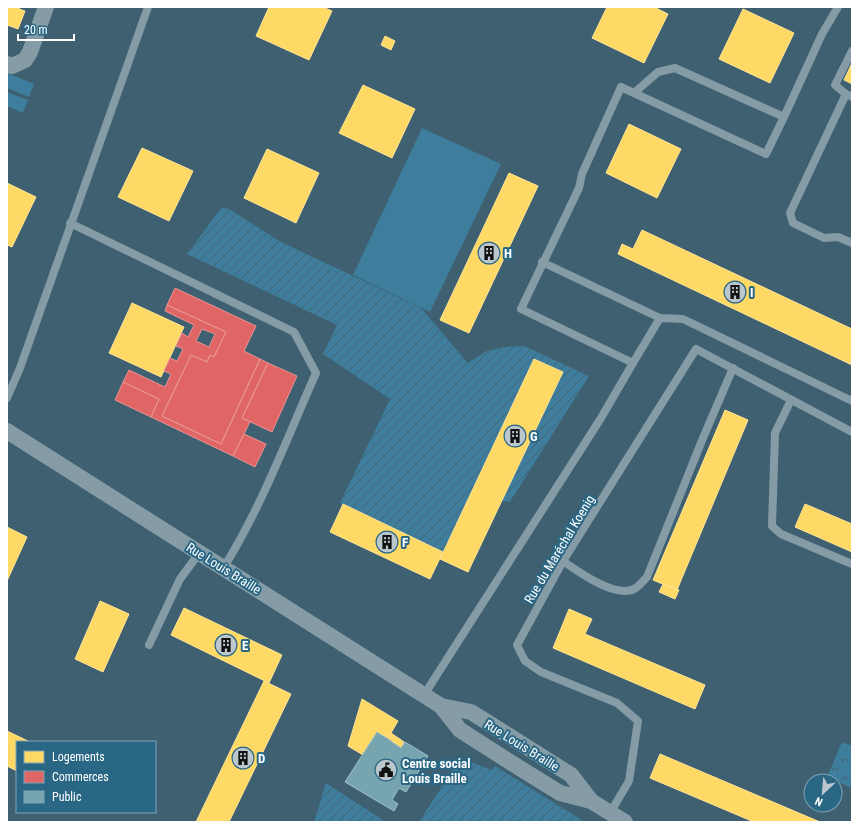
<svg xmlns="http://www.w3.org/2000/svg" width="859" height="829" viewBox="0 0 859 829" font-family="'Roboto Condensed',sans-serif">
<style>
.forest{fill:url(#forest-crowns)}
.garden{fill:url(#garden-furrows)}
.pitch{fill:#3e7d9b}
.homes{fill:#ffd966;stroke:#ffe494}
.shops{fill:#e06666;stroke:#e99494;fill-rule:evenodd}
.public{fill:#76a5af;stroke:#9fc0c7}
.lines{fill:none;stroke-linecap:round;stroke-linejoin:round}
.lane{stroke:#859ca6;stroke-width:8}
.street{stroke:#859ca6;stroke-width:16}
.labels{text-anchor:middle;stroke-width:4;stroke-linejoin:round;paint-order:stroke}
.poi-label{font-size:13px;font-weight:bold;fill:#fff;stroke:#296785;text-anchor:start}
.street-label{font-size:13px;fill:#fff;stroke:#296785}
</style>
<defs>
<pattern id="forest-crowns" width="20" height="18" patternUnits="userSpaceOnUse"><rect width="20" height="18" fill="#3e7d9b"/><path d="M2 6a3 3 0 1 1 6 0M12 15a3 3 0 1 1 6 0" fill="none" stroke="#456474"/></pattern>
<pattern id="garden-furrows" width="10" height="10" patternUnits="userSpaceOnUse"><rect width="10" height="10" fill="#3e7d9b"/><path d="M-1 1l2-2M0 10L10 0M9 11l2-2" fill="none" stroke="#456474"/></pattern>
</defs>
<rect width="100%" height="100%" fill="#3e6070"/>
<path class="forest" d="M842 742 852 746V788L827 777Z"/>
<path class="garden" d="M222 207 231 210 279 241 421 308 468 363 487 351 505 347 524 346 589 376 510 502 502 501 562 372 534 359 443 552 340 503 390 399 323 354 337 325 187 254Z
M460 758 492 770 495 766 585 822H419Z
M326 783 386 822H314Z"/>
<path class="pitch" d="M7 73 34 84 29 97 7 88Z
M7 92 28 100 23 113 7 106Z
M422 128 501 164 430 312 353 275Z"/>
<path class="homes" d="M7 7H20L19 9 25 11 18 29 7 25Z
M269 7H323L332 11 309 60 256 36Z
M607 7H654L668 14 644 63 592 38Z
M743 9 794 33 770 83 719 59Z
M385 36 395 41 391 50 381 45Z
M852 63V84L844 80Z
M363 85 415 109 392 158 339 133Z
M629 124 681 149 657 198 606 173Z
M142 148 193 171 169 221 118 197Z
M267 149 319 173 296 223 244 198Z
M509 173 538 186 469 333 440 320Z
M7 183 36 197 12 247 7 245Z
M642 230 852 329V365L618 254 622 244 633 249Z
M132 303 184 327 161 377 109 353Z
M534 359 563 372 468 572 440 559Z
M725 410 748 420 677 590 653 580Z
M343 504 443 552 430 579 330 532Z
M805 504 852 524V552L795 527Z
M7 527 27 537 7 581Z
M663 584 679 590 675 599 659 592Z
M100 601 129 614 103 672 75 659Z
M184 608 282 655 269 683 171 635Z
M569 609 592 619 585 634 705 685 695 709 553 648Z
M264 681 291 694 229 822H196Z
M362 699 398 721 388 738 377 732 363 755 348 746Z
M7 731 30 742H17V771L7 766Z
M391 733 404 742 401 748 388 738Z
M660 754 820 822H754L650 778Z"/>
<path class="shops" d="M175 288 256 326 244 351 260 359 221 444 162 416 191 355 207 362 210 355 214 357 226 332 167 305Z
M167 305 226 332 214 357 210 355 207 362 191 355 162 416 221 444 260 359 268 363 242 418 250 422 233 456 151 417 159 399 123 382 129 370 165 387 171 374 164 371 170 358 177 361 183 349 176 346 182 333 188 337 194 325 165 311ZM202 329 215 334 209 347 196 341Z
M268 363 297 376 272 432 242 418Z
M123 382 159 399 151 417 115 400Z
M244 434 266 444 255 467 233 456Z"/>
<path class="public" d="M377 732 401 748 405 742 428 756 406 792 399 788 392 800 398 804 394 811 345 782Z"/>
<g class="lines">
<path class="lane" d="M852 51 835 85 846 94 852 97
M634 93 766 154 784 117
M846 94 790 213 793 223 824 238 838 237 852 243
M70 223 294 332 316 373C287 438 262 506 224 567
M542 262 660 318 633 363
M660 318 683 319 852 401
M7 398 20 368 148 7
M791 400 775 433 772 526 781 534 852 564
M563 561C579 572 617 600 636 588 640 585 644 580 647 577L703 438 733 368
M149 645 180 579 200 552
M424 695 601 418 633 363 521 309 579 188 582 174 621 87 634 93 658 72 675 68 784 117 822 34 838 7
M610 813 629 781 638 721 617 703 541 672 525 661 517 645 563 561 696 349 852 432"/>
<path class="street" d="M7 64 12 66 25 60 30 52 46 7
M7 431 441 706 471 712 571 775 591 801
M441 706 460 730 518 767 560 793 591 801 625 822"/>
</g>
<defs>
<g id="building-disc" transform="scale(1.15)"><circle r="9.5" fill="#bbc7cd" stroke="#296785"/><path d="M-4-6H4V6H1V3H-1V6H-4ZM-2.5-4.3h1.7v1.8h-1.7ZM.8-4.3h1.7v1.8H.8ZM-2.5-1h1.7V.8h-1.7ZM.8-1h1.7V.8H.8Z" fill="#111"/></g>
<g id="civic-disc" transform="scale(1.15)"><circle r="9.5" fill="#bbc7cd" stroke="#296785"/><path d="M-.6-6.5H3V-4.5H.6V-3L4-1V1h2V6H-6V1h2V-1L-.6-3ZM-1.2 2.5V6h2.4V2.5Z" fill="#111"/></g>
</defs>
<g fill-rule="evenodd">
<use href="#building-disc" x="489" y="253"/>
<use href="#building-disc" x="735" y="292"/>
<use href="#building-disc" x="515" y="436"/>
<use href="#building-disc" x="387" y="542"/>
<use href="#building-disc" x="226" y="645"/>
<use href="#building-disc" x="243" y="758"/>
<use href="#civic-disc" x="386" y="770"/>
</g>
<g class="labels">
<g class="poi-label">
<text x="504" y="258">H</text>
<text x="750" y="297">I</text>
<text x="530" y="441">G</text>
<text x="402" y="547">F</text>
<text x="242" y="650">E</text>
<text x="258" y="763">D</text>
<text x="402" y="768">Centre social<tspan x="402" dy="15">Louis Braille</tspan></text>
</g>
<g class="street-label">
<text transform="translate(559 549) rotate(-59)" y="5">Rue du Maréchal Koenig</text>
<text transform="translate(224 568) rotate(32)" y="5">Rue Louis Braille</text>
<text transform="translate(522 745) rotate(32)" y="5">Rue Louis Braille</text>
</g>
</g>
<rect width="859" height="829" fill="none" stroke="#ffffff" stroke-width="16"/>
<rect x="16" y="741" width="140" height="72" fill="#296785" stroke="#7fa4b6"/>
<rect x="24" y="751" width="20" height="12" fill="#ffd966" stroke="#7fa4b6"/>
<text x="52" y="761" font-size="12" fill="#ffffff">Logements</text>
<rect x="24" y="771" width="20" height="12" fill="#e06666" stroke="#7fa4b6"/>
<text x="52" y="781" font-size="12" fill="#ffffff">Commerces</text>
<rect x="24" y="791" width="20" height="12" fill="#76a5af" stroke="#7fa4b6"/>
<text x="52" y="801" font-size="12" fill="#ffffff">Public</text>
<g transform="translate(823 793) rotate(206)"><circle r="19" fill="#296785" stroke="#7fa4b6"/>
<path d="M0-3L7 15L0 10L-7 15Z" fill="#bbc7cd"/>
<text y="-6" font-size="11" font-weight="bold" text-anchor="middle" fill="#ffffff">N</text>
</g>
<path d="M18 34v6h56v-6" fill="none" stroke="#ffffff" stroke-width="2"/>
<text x="24" y="34" font-size="12" fill="#ffffff" stroke="#296785" stroke-width="3" paint-order="stroke">20 m</text>
</svg>
